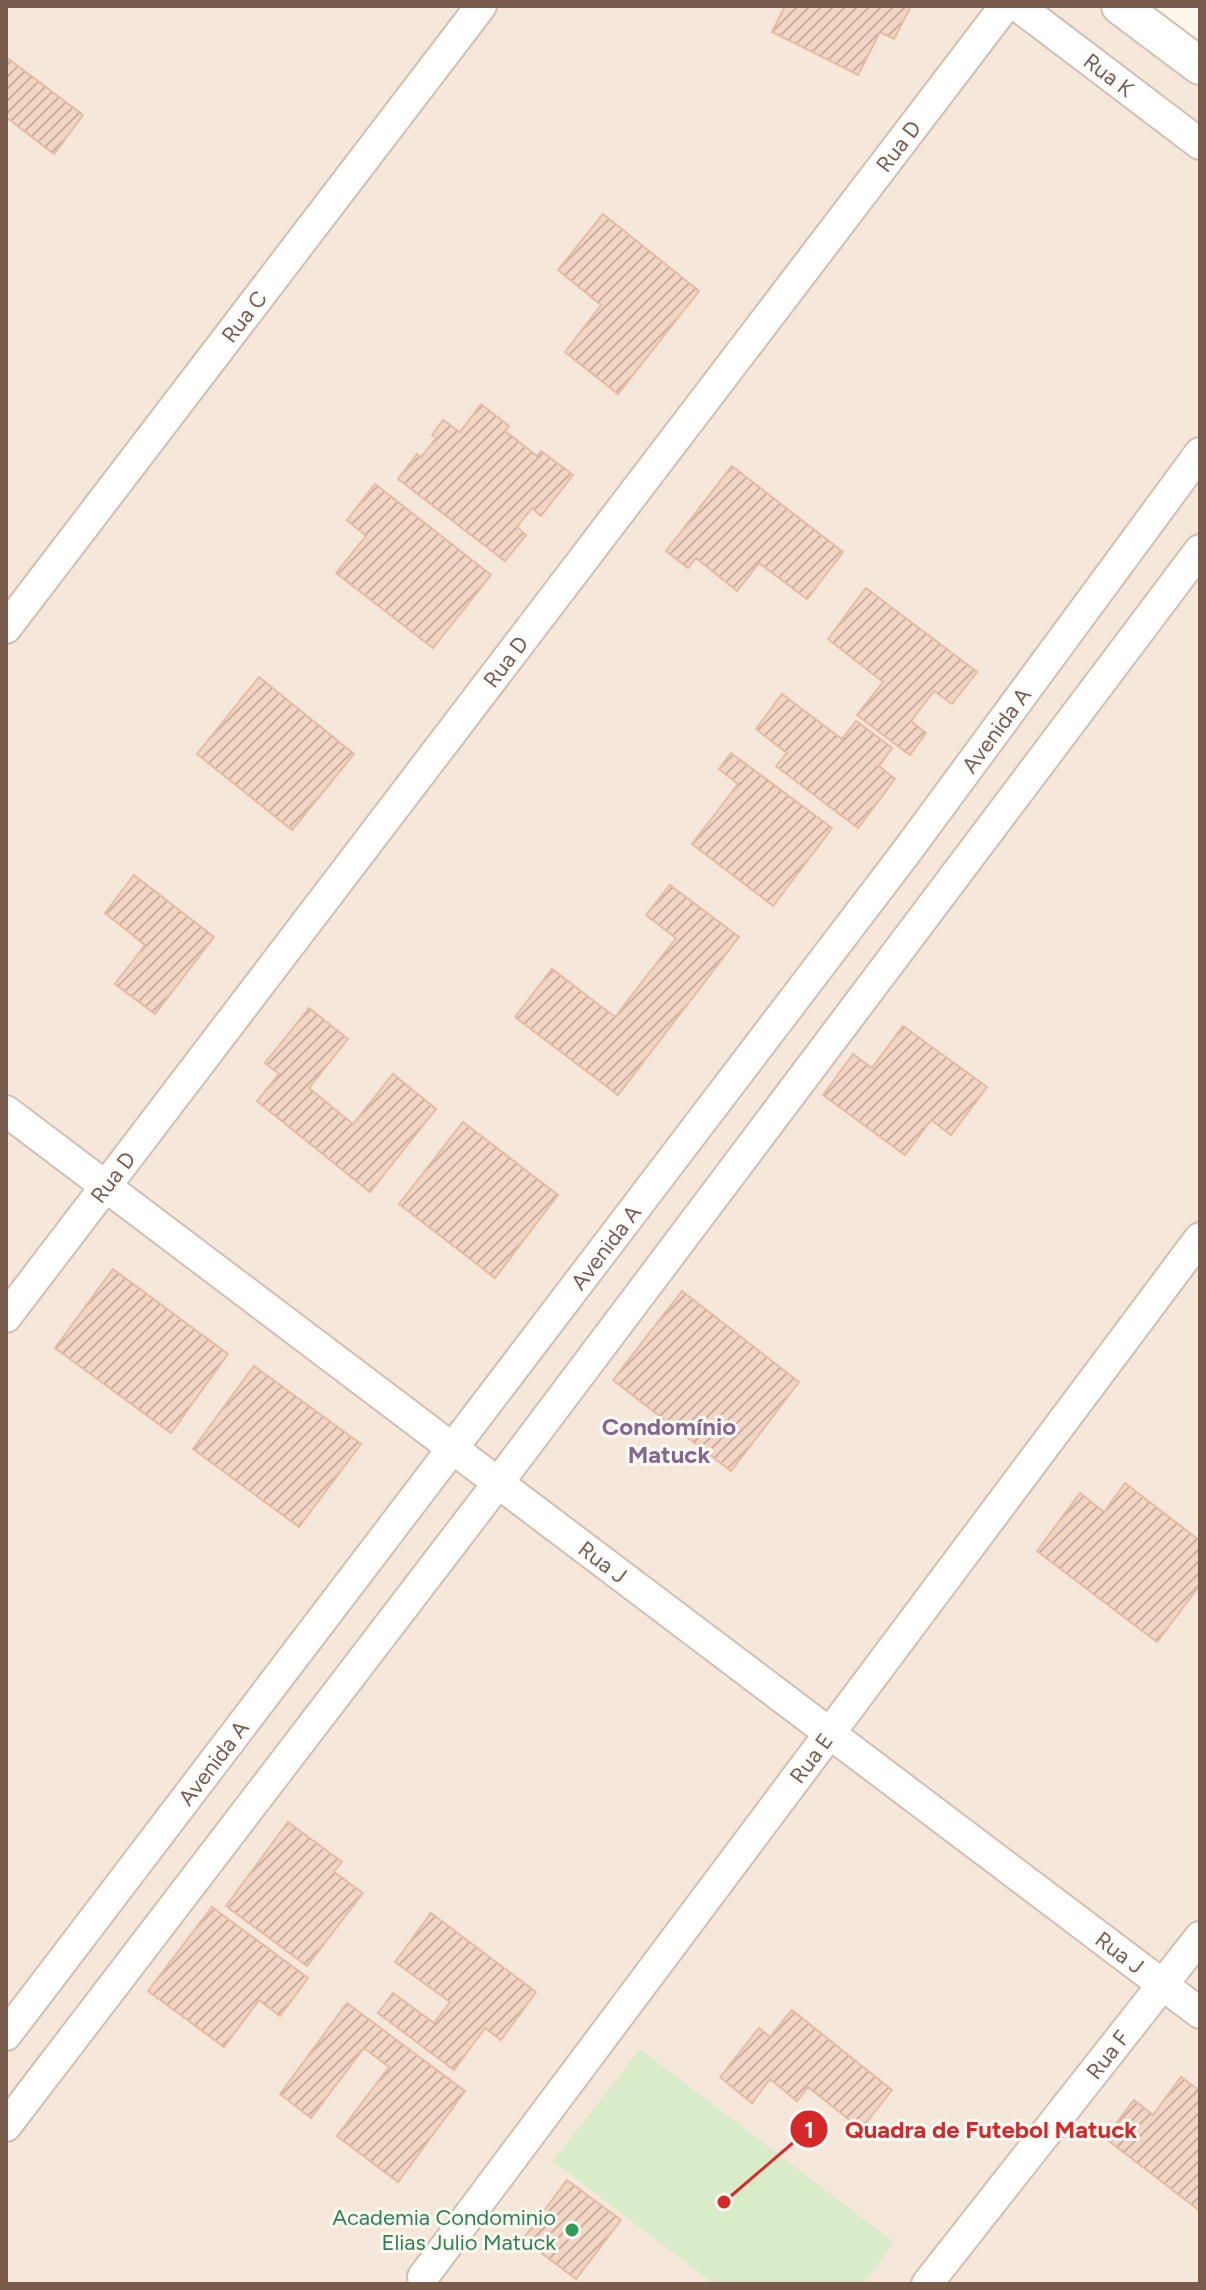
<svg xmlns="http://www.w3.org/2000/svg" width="1206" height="2290" viewBox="0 0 1206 2290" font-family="Figtree,sans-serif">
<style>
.residential{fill:#f5e8da}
.pitch{fill:#d8ecc9}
.building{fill:url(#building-hatch);stroke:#e6bba3;stroke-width:2}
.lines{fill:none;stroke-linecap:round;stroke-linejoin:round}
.minor-casing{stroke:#d1beb0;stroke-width:34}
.tertiary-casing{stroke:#d1beb0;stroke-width:40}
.minor{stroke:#fff;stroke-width:30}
.tertiary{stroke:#fff;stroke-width:36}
.leisure-dot{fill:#2e9e5b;stroke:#fffaf3;stroke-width:3}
.labels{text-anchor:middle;stroke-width:6;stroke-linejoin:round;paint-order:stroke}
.street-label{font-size:22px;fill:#7a5c4d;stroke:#fffaf3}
.leisure-label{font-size:22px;fill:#27864d;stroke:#fffaf3;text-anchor:end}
.neighbourhood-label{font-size:24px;font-weight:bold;fill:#846695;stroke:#fffaf3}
.leader{fill:none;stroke:#d62828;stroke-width:3}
.callout-dot{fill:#d62828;stroke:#fffaf3;stroke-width:3}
.mark-label{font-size:24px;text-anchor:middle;font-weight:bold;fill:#fff}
.callout-label{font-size:24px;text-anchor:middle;font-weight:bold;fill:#d62828;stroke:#fffaf3;stroke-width:6;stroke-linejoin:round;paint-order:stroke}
</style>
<defs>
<pattern id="building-hatch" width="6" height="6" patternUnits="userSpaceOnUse" patternTransform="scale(2)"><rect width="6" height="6" fill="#f3d5c3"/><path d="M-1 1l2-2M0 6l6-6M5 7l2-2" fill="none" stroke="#cab0a1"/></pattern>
</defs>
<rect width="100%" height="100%" fill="#fdf6ec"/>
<path class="residential" d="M6 6H1151L1200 43V2284H6Z"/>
<path class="pitch" d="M640 2049 894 2242 863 2284H714L553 2161Z"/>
<path class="building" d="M785 6H911L894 39 880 32 858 75 772 32Z
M6 57 83 115 54 154 6 117Z
M603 214 699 291 618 394 565 352 601 305 558 270Z
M481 404 509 426 505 431 537 456 541 451 573 475 541 516 532 508 517 527 526 535 505 561 398 479 417 454 421 457 436 438 432 435 443 420 460 432Z
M732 466 843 552 807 599 759 563 737 591 696 558 688 568 666 551Z
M375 484 491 575 433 648 336 573 366 536 347 520Z
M866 588 977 672 952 704 934 691 911 721 926 733 910 755 857 715 883 682 828 639Z
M259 677 354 754 292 830 197 754Z
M782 694 842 739 856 721 892 748 879 766 895 779 858 828 776 766 787 753 756 729Z
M731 753 832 828 773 906 692 844 738 784 719 769Z
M134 875 214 937 155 1014 115 984 145 945 105 913Z
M670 885 739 937 618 1095 515 1017 552 969 615 1017 676 938 646 915Z
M309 1008 348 1039 309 1088 353 1124 393 1074 436 1109 370 1192 257 1101 279 1074 265 1063Z
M903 1026 987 1087 951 1135 931 1120 905 1155 823 1095 853 1054 872 1068Z
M463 1122 558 1195 495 1278 399 1204Z
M113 1269 228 1354 171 1433 55 1348Z
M682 1291 799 1382 731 1471 613 1380Z
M254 1366 361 1444 299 1527 193 1449Z
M1125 1483 1200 1541V1585L1157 1642 1037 1551 1080 1493 1104 1512Z
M288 1822 342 1862 334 1872 363 1893 307 1966 226 1906Z
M212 1907 308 1978 280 2016 259 2000 224 2047 148 1991Z
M431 1913 536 1992 501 2040 485 2028 454 2070 378 2013 393 1993 434 2023 450 2002 395 1962Z
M347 2003 465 2091 398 2182 337 2136 389 2067 364 2048 311 2118 280 2094Z
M792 2010 892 2090 861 2129 808 2087 797 2101 770 2079 752 2103 720 2077 759 2028 770 2037Z
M1181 2077 1200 2091V2211L1105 2138 1134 2100 1153 2115Z
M567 2180 621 2220 576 2279 523 2239Z"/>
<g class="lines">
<g class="minor-casing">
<g id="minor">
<path id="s1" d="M1018 6 1200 144"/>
<path id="s2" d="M6 628 481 6"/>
<path id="s3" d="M6 1111 1200 2013"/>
<path id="s4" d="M6 1317 1005 6"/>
<path id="s5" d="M6 2035 907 851 1200 453"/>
<path d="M6 2126 498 1483 1200 550"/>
<path id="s6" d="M423 2277 1200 1238"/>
<path id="s7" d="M927 2284 1200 1937"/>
</g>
</g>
<g class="tertiary-casing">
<path id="tertiary" d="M1120 6 1200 66"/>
</g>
<use href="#minor" class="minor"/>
<use href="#tertiary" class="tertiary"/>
</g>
<circle class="leisure-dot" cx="572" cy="2230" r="8"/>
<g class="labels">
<g class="street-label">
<text dy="8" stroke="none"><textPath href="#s1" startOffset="114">Rua K</textPath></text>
<text dy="8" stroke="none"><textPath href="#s4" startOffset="1472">Rua D</textPath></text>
<text dy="8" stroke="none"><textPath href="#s2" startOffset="392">Rua C</textPath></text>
<text dy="8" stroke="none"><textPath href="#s4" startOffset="824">Rua D</textPath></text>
<text dy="8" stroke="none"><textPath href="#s5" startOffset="1638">Avenida A</textPath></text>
<text dy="8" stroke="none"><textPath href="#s4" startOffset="176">Rua D</textPath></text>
<text dy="8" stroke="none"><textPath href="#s5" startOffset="990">Avenida A</textPath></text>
<text dy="8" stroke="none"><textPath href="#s3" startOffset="748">Rua J</textPath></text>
<text dy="8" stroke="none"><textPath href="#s6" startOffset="648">Rua E</textPath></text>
<text dy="8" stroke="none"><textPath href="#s5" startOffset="342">Avenida A</textPath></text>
<text dy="8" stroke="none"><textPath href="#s3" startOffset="1396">Rua J</textPath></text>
<text dy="8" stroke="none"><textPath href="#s7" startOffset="292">Rua F</textPath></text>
</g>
<g class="leisure-label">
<text x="556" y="2225">Academia Condominio<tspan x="556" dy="25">Elias Julio Matuck</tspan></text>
</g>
<g class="neighbourhood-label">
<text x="669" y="1435">Condomínio<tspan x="669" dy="28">Matuck</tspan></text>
</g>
</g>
<path class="leader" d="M724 2202L809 2129"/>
<g class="callout-dot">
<circle cx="724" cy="2202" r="8"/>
<circle cx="809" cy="2129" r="20"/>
</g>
<g class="mark-label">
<text x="809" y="2138">1</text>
</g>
<g class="callout-label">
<text x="991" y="2138">Quadra de Futebol Matuck</text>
</g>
<rect width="1206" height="2290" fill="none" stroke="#7a5c4d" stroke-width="16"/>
</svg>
